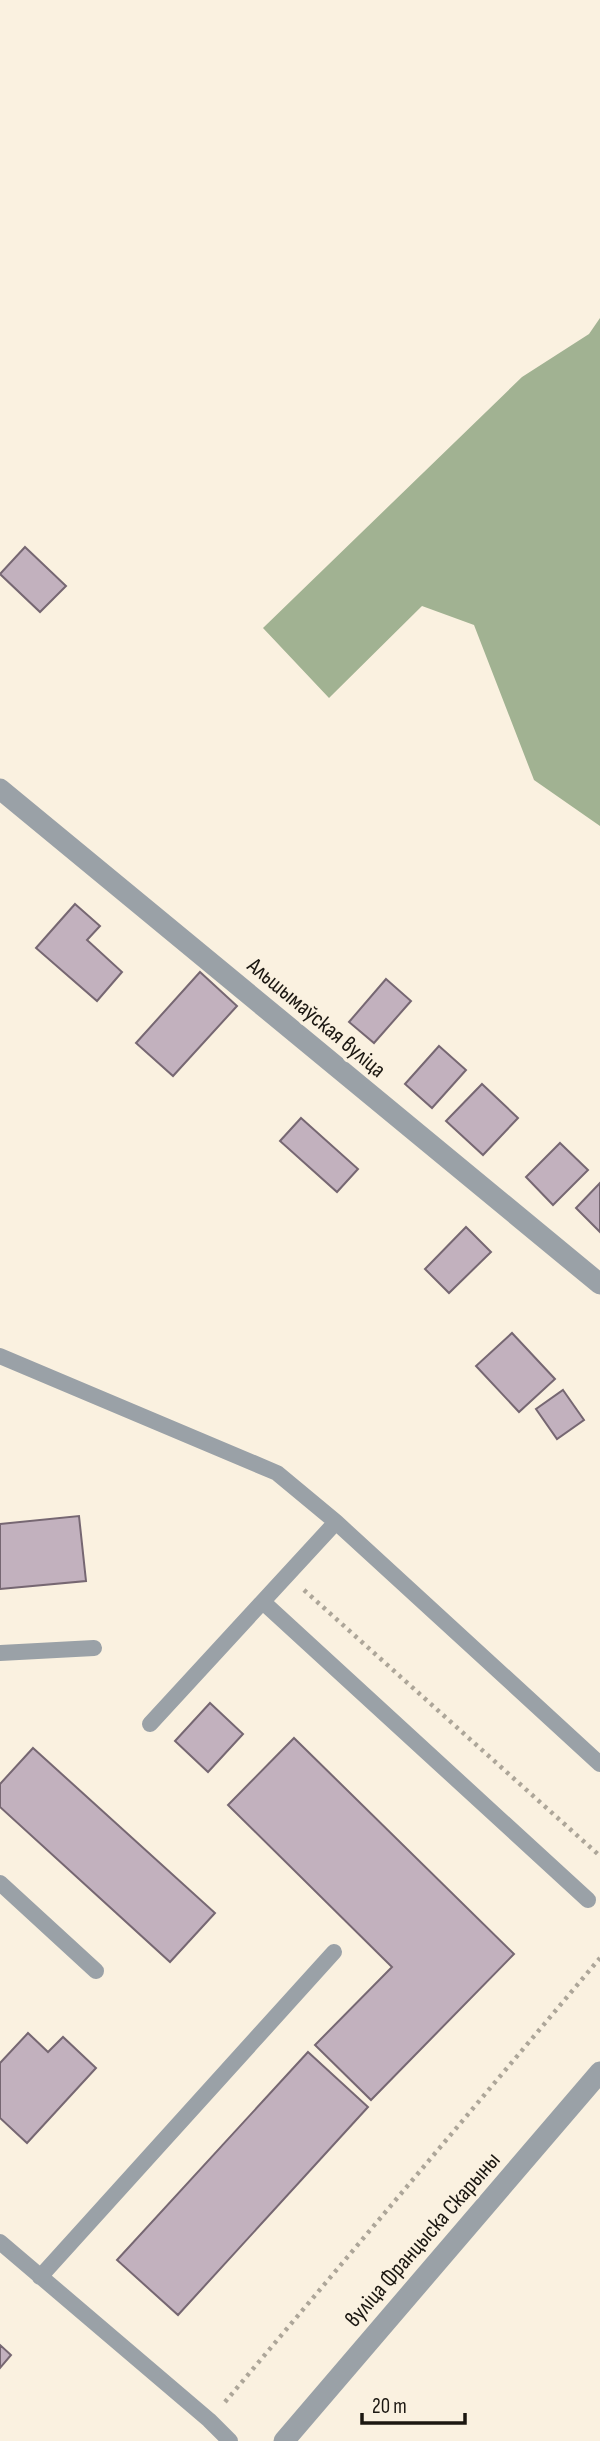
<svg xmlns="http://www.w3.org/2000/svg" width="600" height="2441" viewBox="0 0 600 2441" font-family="'Sofia Sans Condensed',sans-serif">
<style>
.forest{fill:#a1b292}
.building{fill:#c2b1be;stroke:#766772;stroke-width:2}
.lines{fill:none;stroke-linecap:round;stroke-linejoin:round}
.path{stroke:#ada699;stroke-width:4.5;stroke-dasharray:3.5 5;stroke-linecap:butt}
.lane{stroke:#9aa1a7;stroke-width:16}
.street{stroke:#9aa1a7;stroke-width:21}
.labels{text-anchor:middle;stroke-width:7;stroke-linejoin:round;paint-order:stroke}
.street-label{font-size:23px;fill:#1b1711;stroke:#faf1e0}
</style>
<rect width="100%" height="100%" fill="#faf1e0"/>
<path class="forest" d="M600 318V826L534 780 474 625 422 606 329 698 263 628 522 377 589 334Z"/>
<path class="building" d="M25 547 66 586 40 612 0 574Z
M75 904 100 926 87 940 122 972 97 1001 36 948Z
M200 972 237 1006 173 1076 136 1043Z
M386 979 411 1001 374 1043 349 1022Z
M439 1046 466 1070 432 1108 405 1084Z
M482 1084 518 1118 483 1155 446 1121Z
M301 1118 358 1169 337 1192 280 1141Z
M560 1143 588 1170 553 1205 526 1177Z
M600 1183V1232L576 1208Z
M466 1227 491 1252 449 1293 425 1269Z
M512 1333 555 1379 519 1412 476 1366Z
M563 1390 584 1420 557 1439 536 1409Z
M79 1516 86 1581 0 1589V1524Z
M210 1703 243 1734 208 1772 175 1741Z
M294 1738 514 1954 371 2100 315 2045 392 1967 228 1805Z
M33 1748 215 1913 170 1962 0 1807V1784Z
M28 2033 48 2052 63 2037 96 2068 27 2143 0 2118V2063Z
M308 2052 368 2107 178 2315 117 2260Z
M0 2345 11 2355 0 2368Z"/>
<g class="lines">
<path class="path" d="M304 1590 600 1856
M225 2402 600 1958"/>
<path class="lane" d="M0 1356 277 1473 336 1522 600 1764
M263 1602 588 1900
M0 1653 94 1648
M150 1724 336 1522
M0 1883 96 1971
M0 2242 209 2420 230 2441
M40 2277 334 1952"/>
<path class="street" d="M0 789 600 1284
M284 2441 600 2072"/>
</g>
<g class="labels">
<g class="street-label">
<text transform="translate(317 1017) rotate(40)" y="8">Альшымаўская вуліца</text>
<text transform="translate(422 2239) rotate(-49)" y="8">вуліца Францыска Скарыны</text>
</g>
</g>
<path d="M362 2413v10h103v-10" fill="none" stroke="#1b1711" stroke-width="3.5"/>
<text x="372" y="2413" font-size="21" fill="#1b1711" stroke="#faf1e0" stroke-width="5" paint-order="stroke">20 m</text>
</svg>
